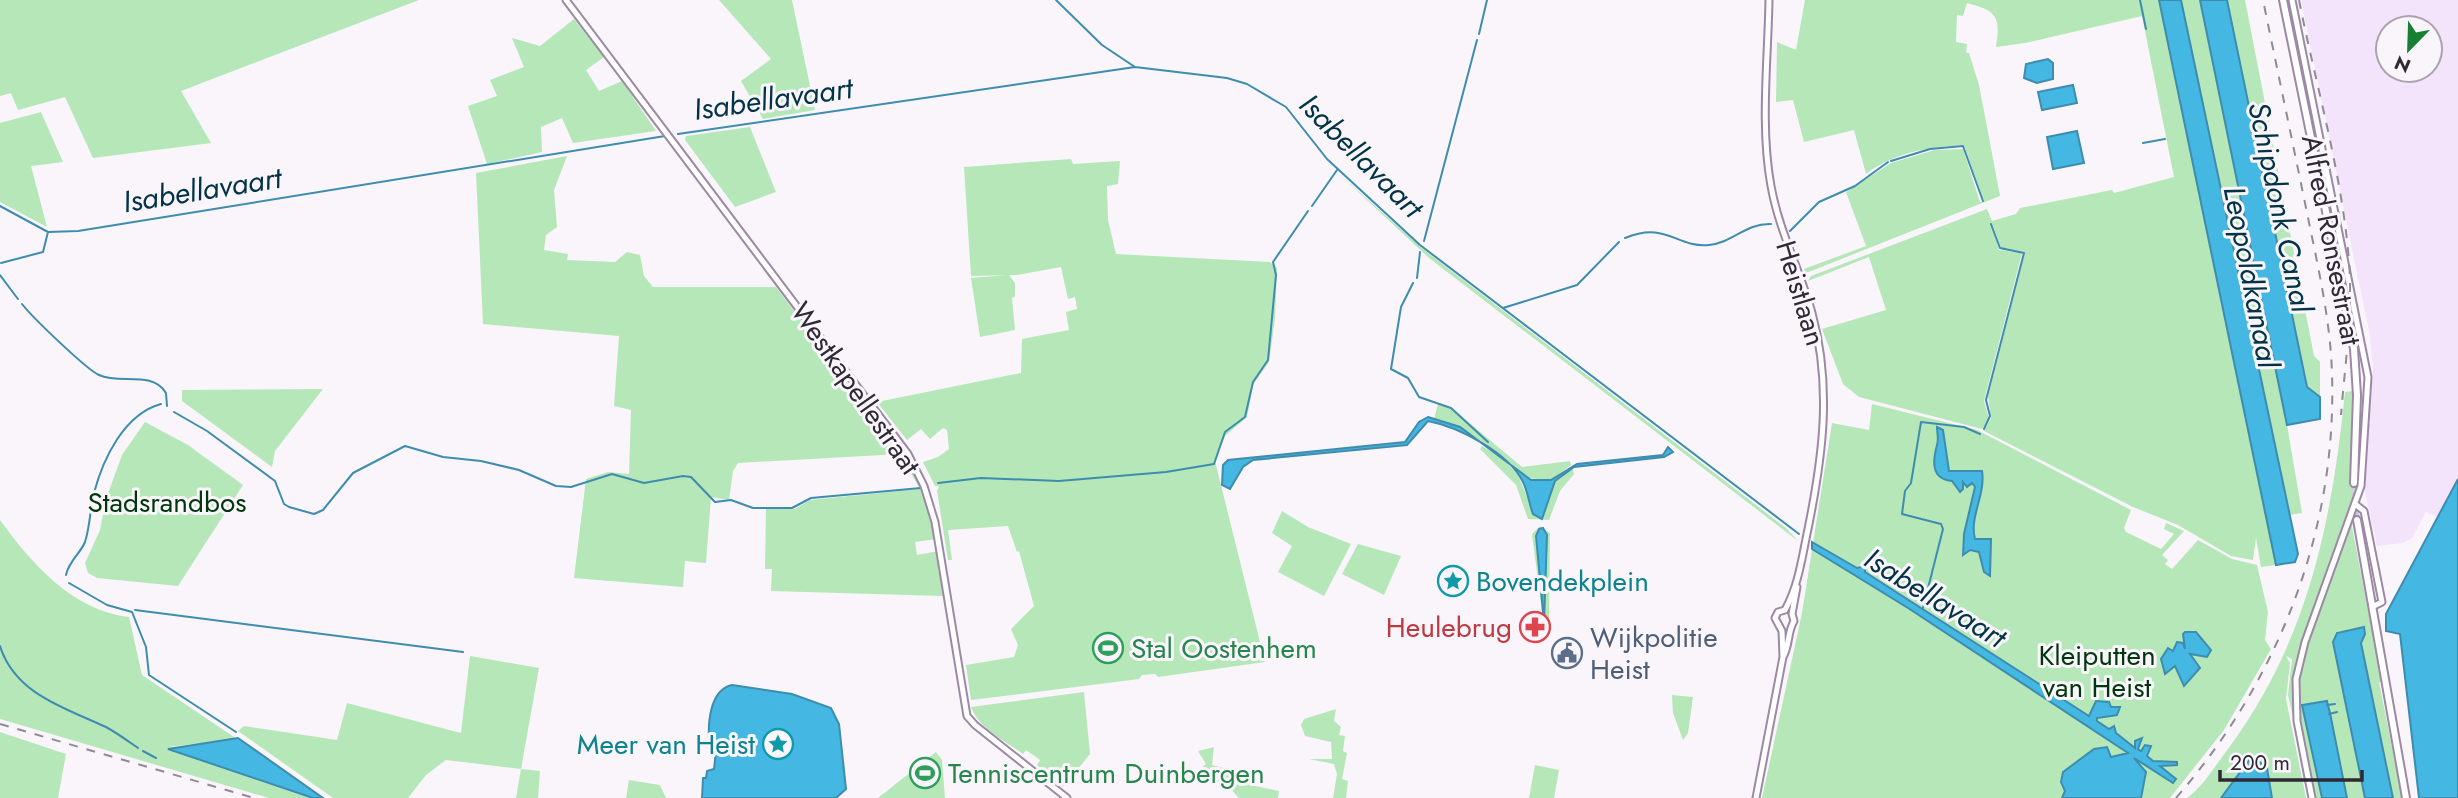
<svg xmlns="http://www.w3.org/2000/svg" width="2458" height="798" viewBox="0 0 2458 798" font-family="Jost,sans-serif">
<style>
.built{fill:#f4e4fb;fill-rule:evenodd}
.green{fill:#b6e7b9}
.water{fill:#44b7e3;stroke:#3e8cae;stroke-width:2}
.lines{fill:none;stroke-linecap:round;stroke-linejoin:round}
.stream{stroke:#3e8cae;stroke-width:2}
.primary-tunnel{stroke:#d1ccd3;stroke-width:6;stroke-dasharray:6 3;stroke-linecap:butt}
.secondary-casing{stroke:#9d88a5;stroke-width:9}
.primary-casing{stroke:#9d88a5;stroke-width:10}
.secondary{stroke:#fff;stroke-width:5}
.primary{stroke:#fff;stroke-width:6}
.rail{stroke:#908a93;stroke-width:2;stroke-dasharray:9 9;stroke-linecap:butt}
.labels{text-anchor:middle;stroke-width:6;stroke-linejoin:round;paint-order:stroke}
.street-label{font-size:28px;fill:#302834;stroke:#f9f5fb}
.park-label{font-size:28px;fill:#00370c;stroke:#f9f5fb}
.culture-label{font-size:28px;fill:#0d838f;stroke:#f9f5fb;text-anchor:start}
.health-label{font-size:28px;fill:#be3a42;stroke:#f9f5fb;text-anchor:end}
.service-label{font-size:28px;fill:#4e5e75;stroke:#f9f5fb;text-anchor:start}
.leisure-label{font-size:28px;fill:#27864d;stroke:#f9f5fb;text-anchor:start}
.water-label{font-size:30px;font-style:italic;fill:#003345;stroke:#f9f5fb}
</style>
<rect width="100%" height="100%" fill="#f9f5fb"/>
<path class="built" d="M2301 0H2458V479L2437 517 2426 512 2412 538 2403 543 2377 546 2364 487 2373 371 2370 336ZM2388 28H2430V70H2388Z"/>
<path class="green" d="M0 0H419L181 91 211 143 93 158 65 97 18 110 11 93 0 96Z
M719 0H792L815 110 763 119 741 81 771 59Z
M1805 0H2159L2276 565 2261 567 2256 538 2253 560 2231 556 2178 525 2133 507 1984 431 1991 418 1988 396 2025 252 2002 250 1992 223 1999 250 2022 253 1984 401 1989 419 1982 429 1859 397 1843 384 1822 329 1886 310 1869 257 1808 281 1811 276 1987 209 1992 221 2016 214 2020 208 2112 190 2114 193 2174 177 2142 16 2025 43 1996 47C2001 15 1996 11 1967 3L1963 16 1957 15 1956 42 1967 44 1966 53H1969L1979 85 2000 196 1806 273 1804 269 1866 246 1846 192 1891 163 1935 150 1963 149 1980 202 1984 201 1964 145C1929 147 1895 152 1866 174L1854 130 1804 142 1793 100 1776 102 1777 42 1796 50Z
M2181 0H2200L2287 425 2302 513 2289 515Z
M2227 0H2245L2314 356 2320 362V397L2307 387Z
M574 19 604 57 586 70 599 91 622 81 656 131 573 143 562 118 541 127 542 152 487 164 468 106 497 96 490 80 524 67 512 38 540 46Z
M41 112 63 162 31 166 47 227 0 202V123Z
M750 127 776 192 735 207 685 140 686 136Z
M567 156 554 190 557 227 546 235 544 250 568 254 567 260 615 262 627 252 640 255 644 276 653 287H776L900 454 738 463 733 471 729 500 711 497 706 563 685 561 683 587 574 578 586 479 608 472 629 474 631 410 614 406 619 336 483 324 476 173Z
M1071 159 1073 164 1120 161 1118 184 1107 186 1108 220 1116 254 1270 262 1277 268 1275 318 1269 362 1253 385 1247 417 1225 436 1215 461 1265 662 1158 677 1155 674 1142 675 1139 679 971 700 966 665 1014 657 1018 645 1011 629 1034 606 1019 551 1017 552 1008 526 948 530 952 560H948L937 491 939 486H935L923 462 938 457 949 449 947 430 943 428 930 439 921 429 907 440 877 402 1021 373 1022 339 1069 330 1066 312 1077 309 1075 297 1068 299 1061 267 1017 275 971 276 964 167Z
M1337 172 1423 249 1786 528 1798 541 1429 258Z
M1009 275 1015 283V297L1012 298 1015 330 980 337 971 278Z
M323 389 275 451 272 467 182 401V390Z
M2352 391 2351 483 2358 482 2299 651 2293 680V717L2288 695 2292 659 2286 656 2290 663 2286 699 2306 798H2187C2203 787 2216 764 2228 749 2308 641 2332 522 2345 392Z
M1438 404 1454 410 1522 467 1570 461 1571 465 1551 480 1526 478 1504 457 1460 427 1434 419Z
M1872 404 1977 430 2131 510 2124 528 2126 532 2161 549 2174 534 2164 529 2166 523 2184 531 2162 555 2168 560 2165 564 2172 569 2198 540 2232 559 2257 565 2268 612 2265 640 2271 649 2224 730 2170 798H1762L1802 613 1832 423 1869 430Z
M145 422 188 445 243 485 178 586 97 578 88 573 85 563 100 530 106 499 122 455Z
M1482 446 1503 459 1518 475 1535 516H1542L1555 481 1572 468 1574 474 1560 491 1549 520 1528 519 1516 485 1480 449Z
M905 454 924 493 937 539 915 542 917 555 939 551 943 596 771 591 772 569H765L766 509H795L810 500 920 489 901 456Z
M1282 511 1308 527 1351 544 1324 596 1278 572 1292 546 1272 533Z
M0 520C31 563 73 611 129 617L142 675 237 739 169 747C216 768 267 776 313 798H269L0 719Z
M2351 522 2382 682H2379L2402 798H2393L2361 643 2365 634 2364 627 2337 633 2333 642 2365 798H2347L2327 701 2303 705 2322 798H2316C2308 759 2296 720 2299 681 2302 634 2335 567 2351 522Z
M1540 526 1550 533 1549 625 1544 627 1532 534Z
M1358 544 1401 556 1384 595 1342 574Z
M470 656 539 668 521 769 540 771 538 798H516L521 769 446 760 426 775 408 798H333L238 731 244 726 337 740 347 703 461 733Z
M1084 692 1090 754 1063 787 1037 765 1040 760 1026 750 1023 754C1007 742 978 728 971 707Z
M1672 695 1693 697 1688 733 1683 740 1673 713Z
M1336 709 1334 721 1341 727 1339 735 1345 736 1343 751 1347 753 1342 779 1348 781 1346 798H1333L1337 774 1334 764 1309 759H1332L1331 742 1305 736 1301 725 1304 719Z
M0 732 66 754 58 798H0Z
M1214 747 1212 765 1243 773 1241 783 1279 791 1278 798H1239L1228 786C1214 785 1210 778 1198 775L1196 772 1206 764 1198 751Z
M936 752 942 760 945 798H878Z
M1535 765 1559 770 1554 798H1529Z
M629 780 660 785 666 798H626Z"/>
<path class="water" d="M2159 0H2181L2298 554 2295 562 2276 565Z
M2200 0H2227L2307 387 2320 397V419L2287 425Z
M2048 59 2053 63V79L2037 83 2024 78 2026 64Z
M2073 85 2077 103 2042 110 2038 92Z
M2077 131 2084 163 2053 169 2047 137Z
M1428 417 1460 427 1531 480H1551L1577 464 1663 455 1668 447 1673 452 1664 457 1574 467 1555 481 1542 519 1533 514C1529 504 1528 492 1523 482 1509 453 1459 427 1428 421L1407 445 1253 460 1243 467 1230 489 1222 485 1223 465 1228 460 1405 442 1419 422Z
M1937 427 1943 430 1949 471H1982C1986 494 1969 517 1975 539H1991L1990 576 1984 572 1979 552 1970 550 1963 555 1964 534 1975 487 1972 483 1967 487 1963 482V489L1960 492 1952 481C1930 479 1933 460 1937 445 1939 440 1937 432 1937 427Z
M2458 479V798H2419L2400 634 2386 631V614Z
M1543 528 1547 535 1544 623 1536 536 1539 529Z
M1812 542 1857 568 1865 566V572L2089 716 2096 701 2109 702 2111 707H2120L2117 715 2097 718V721L2109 729 2114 726 2116 733 2135 748V741L2142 738 2138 749 2141 751 2145 745 2151 746 2147 756 2153 761 2177 762V765L2160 766 2176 779 2173 783 2134 758 2146 772 2141 798H2062L2065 791 2061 782 2063 772 2094 749 2107 747 2111 757 2128 753 1908 608 1812 549Z
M2364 627 2365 634 2361 643 2393 798H2365L2333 642 2337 633Z
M2185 632H2196L2211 650 2207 657 2190 654 2200 668 2184 686 2175 666 2165 674 2161 659 2168 648 2173 651 2177 642 2183 643 2185 649 2183 634Z
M732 685 792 694 831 708 839 724 846 789 836 798H702L703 778H706L707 771 714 769 717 742 709 740C708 722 710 690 732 685Z
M2327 701 2330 713 2347 798H2322L2302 705Z
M238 738 323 798H313L168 749Z
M2252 756 2267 768 2272 798H2221Z"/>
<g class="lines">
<path class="stream" d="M1056 0 1102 45 1135 67
M2140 0 2146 29
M1479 34 1487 0
M678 134 1135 67 1227 78 1247 84 1286 107 1327 159 1420 245 1799 534
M2143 143 2165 139
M1891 161 1930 149 1963 146 1983 201
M0 206 48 232 78 231 665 136
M1312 206 1337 170
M1790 231 1819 202 1855 186 1888 162
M1625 238C1667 221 1676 248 1709 245 1732 243 1746 223 1771 224
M1424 241 1477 40
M1 263 43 252 48 232
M0 275 18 299
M1417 278 1420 252
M1413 283 1401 307 1391 369 1408 378 1419 397 1451 408 1488 442
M22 304C32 317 86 369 99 375 120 385 152 370 166 393L167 406
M1503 308 1577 285 1619 242
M174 412 207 431 275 481 284 504 289 507 314 514 323 510 353 473 405 446 443 457 481 461 519 470 556 486 571 487 612 474 644 483 683 476 691 477 715 502 731 500 753 508H792L811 498 921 488
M1984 429 1990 416 1986 400 2024 253 2000 248 1991 224
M938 483 981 478 1059 481 1166 472 1214 464 1225 432 1245 417 1253 382 1268 360 1276 275 1273 262 1308 211
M66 575C69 561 80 554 85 542 90 527 90 509 94 493 103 459 124 414 161 404
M69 583 107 605 132 612 146 647 149 675 236 732
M1923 608 1943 529 1941 524 1902 514 1905 491 1911 483 1921 422 1964 427 1980 434
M135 610 463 652
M0 646C15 694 65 708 106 727 117 733 128 741 138 748
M2327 705 2335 704
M2329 714 2337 712
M143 751 156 758"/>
<path class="primary-tunnel" d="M2354 483 2357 520"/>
<g class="secondary-casing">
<path id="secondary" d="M566 0 908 454 924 486 935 522 967 716 975 725 1067 798
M2292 0 2368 377 2361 486 2305 642 2296 679 2297 721 2312 798
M2355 504 2364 511 2382 602 2374 606
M1783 657C1790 645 1787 633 1794 621L1792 614 1797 587
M1756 798 1783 657 1782 631 1775 618 1778 612 1785 610C1799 584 1802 557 1808 529 1823 455 1832 386 1812 313 1800 270 1779 231 1771 186 1760 126 1768 61 1769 0"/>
</g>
<g class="primary-casing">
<path id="primary" d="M2283 0 2354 349 2357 395 2354 483
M2357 520 2406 798"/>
</g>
<use href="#secondary" class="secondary"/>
<use href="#primary" class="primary"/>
<path class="rail" d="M2299 0C2316 86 2342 173 2349 261 2353 312 2345 364 2341 415
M0 724 254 798
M2176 798C2283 675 2342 518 2331 354 2327 303 2315 253 2305 203 2291 135 2277 68 2263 0"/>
</g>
<defs>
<g id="sight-ring" transform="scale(1.575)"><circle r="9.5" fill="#f9f5fb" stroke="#0f9aa8" stroke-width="1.5"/><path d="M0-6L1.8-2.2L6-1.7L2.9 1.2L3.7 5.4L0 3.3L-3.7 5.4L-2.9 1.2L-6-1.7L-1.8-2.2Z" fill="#0f9aa8"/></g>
<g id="pharmacy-ring" transform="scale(1.575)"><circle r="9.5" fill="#f9f5fb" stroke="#e0444e" stroke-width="1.5"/><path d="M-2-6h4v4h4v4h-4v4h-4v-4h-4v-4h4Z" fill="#e0444e"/></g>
<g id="stadium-ring" transform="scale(1.575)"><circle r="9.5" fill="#f9f5fb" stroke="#2e9e5b" stroke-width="1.5"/><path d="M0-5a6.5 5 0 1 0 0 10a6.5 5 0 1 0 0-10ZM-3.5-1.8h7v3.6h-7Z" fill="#2e9e5b"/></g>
<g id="civic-ring" transform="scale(1.575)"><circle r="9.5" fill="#f9f5fb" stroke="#5c6f8a" stroke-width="1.5"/><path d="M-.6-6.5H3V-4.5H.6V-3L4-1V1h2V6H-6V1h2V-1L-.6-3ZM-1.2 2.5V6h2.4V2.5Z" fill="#5c6f8a"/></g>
</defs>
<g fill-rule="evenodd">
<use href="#sight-ring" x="1453" y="581"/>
<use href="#pharmacy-ring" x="1535" y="627"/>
<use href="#stadium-ring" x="1108" y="648"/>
<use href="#civic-ring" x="1567" y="653"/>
<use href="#sight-ring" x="778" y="744"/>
<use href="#stadium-ring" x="925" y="773"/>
</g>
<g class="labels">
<g class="street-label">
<text transform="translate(2332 240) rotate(79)" y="10">Alfred Ronsestraat</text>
<text transform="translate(1801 293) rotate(73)" y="10">Heistlaan</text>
<text transform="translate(856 388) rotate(55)" y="10">Westkapellestraat</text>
</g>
<g class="park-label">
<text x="167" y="512">Stadsrandbos</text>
<text x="2097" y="665">Kleiputten<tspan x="2097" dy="32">van Heist</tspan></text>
</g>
<g class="culture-label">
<text x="1476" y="591">Bovendekplein</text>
<text x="755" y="754" text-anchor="end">Meer van Heist</text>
</g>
<g class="health-label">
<text x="1512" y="637">Heulebrug</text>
</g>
<g class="service-label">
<text x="1590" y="647">Wijkpolitie<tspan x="1590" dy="32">Heist</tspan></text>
</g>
<g class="leisure-label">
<text x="1131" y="658">Stal Oostenhem</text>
<text x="948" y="783">Tenniscentrum Duinbergen</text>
</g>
<g class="water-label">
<text transform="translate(773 99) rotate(-8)" y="10">Isabellavaart</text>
<text transform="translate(1361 156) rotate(45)" y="10">Isabellavaart</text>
<text transform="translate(202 190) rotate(-9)" y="10">Isabellavaart</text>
<text transform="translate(2280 207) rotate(78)" y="10">Schipdonk Canal</text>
<text transform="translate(2251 277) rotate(79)" y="10">Leopoldkanaal</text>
<text transform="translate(1935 598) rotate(32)" y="10">Isabellavaart</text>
</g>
</g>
<g transform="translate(2409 49) rotate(203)"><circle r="33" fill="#f9f5fb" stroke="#a9a3ab" stroke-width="2"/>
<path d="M0-5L12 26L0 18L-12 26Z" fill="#177f34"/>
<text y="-10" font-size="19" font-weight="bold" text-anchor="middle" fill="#302834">N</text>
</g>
<path d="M2220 770v10h142v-10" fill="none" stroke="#302834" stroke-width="3.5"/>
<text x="2230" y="770" font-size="21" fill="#302834" stroke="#f9f5fb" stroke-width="5" paint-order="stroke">200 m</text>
</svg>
